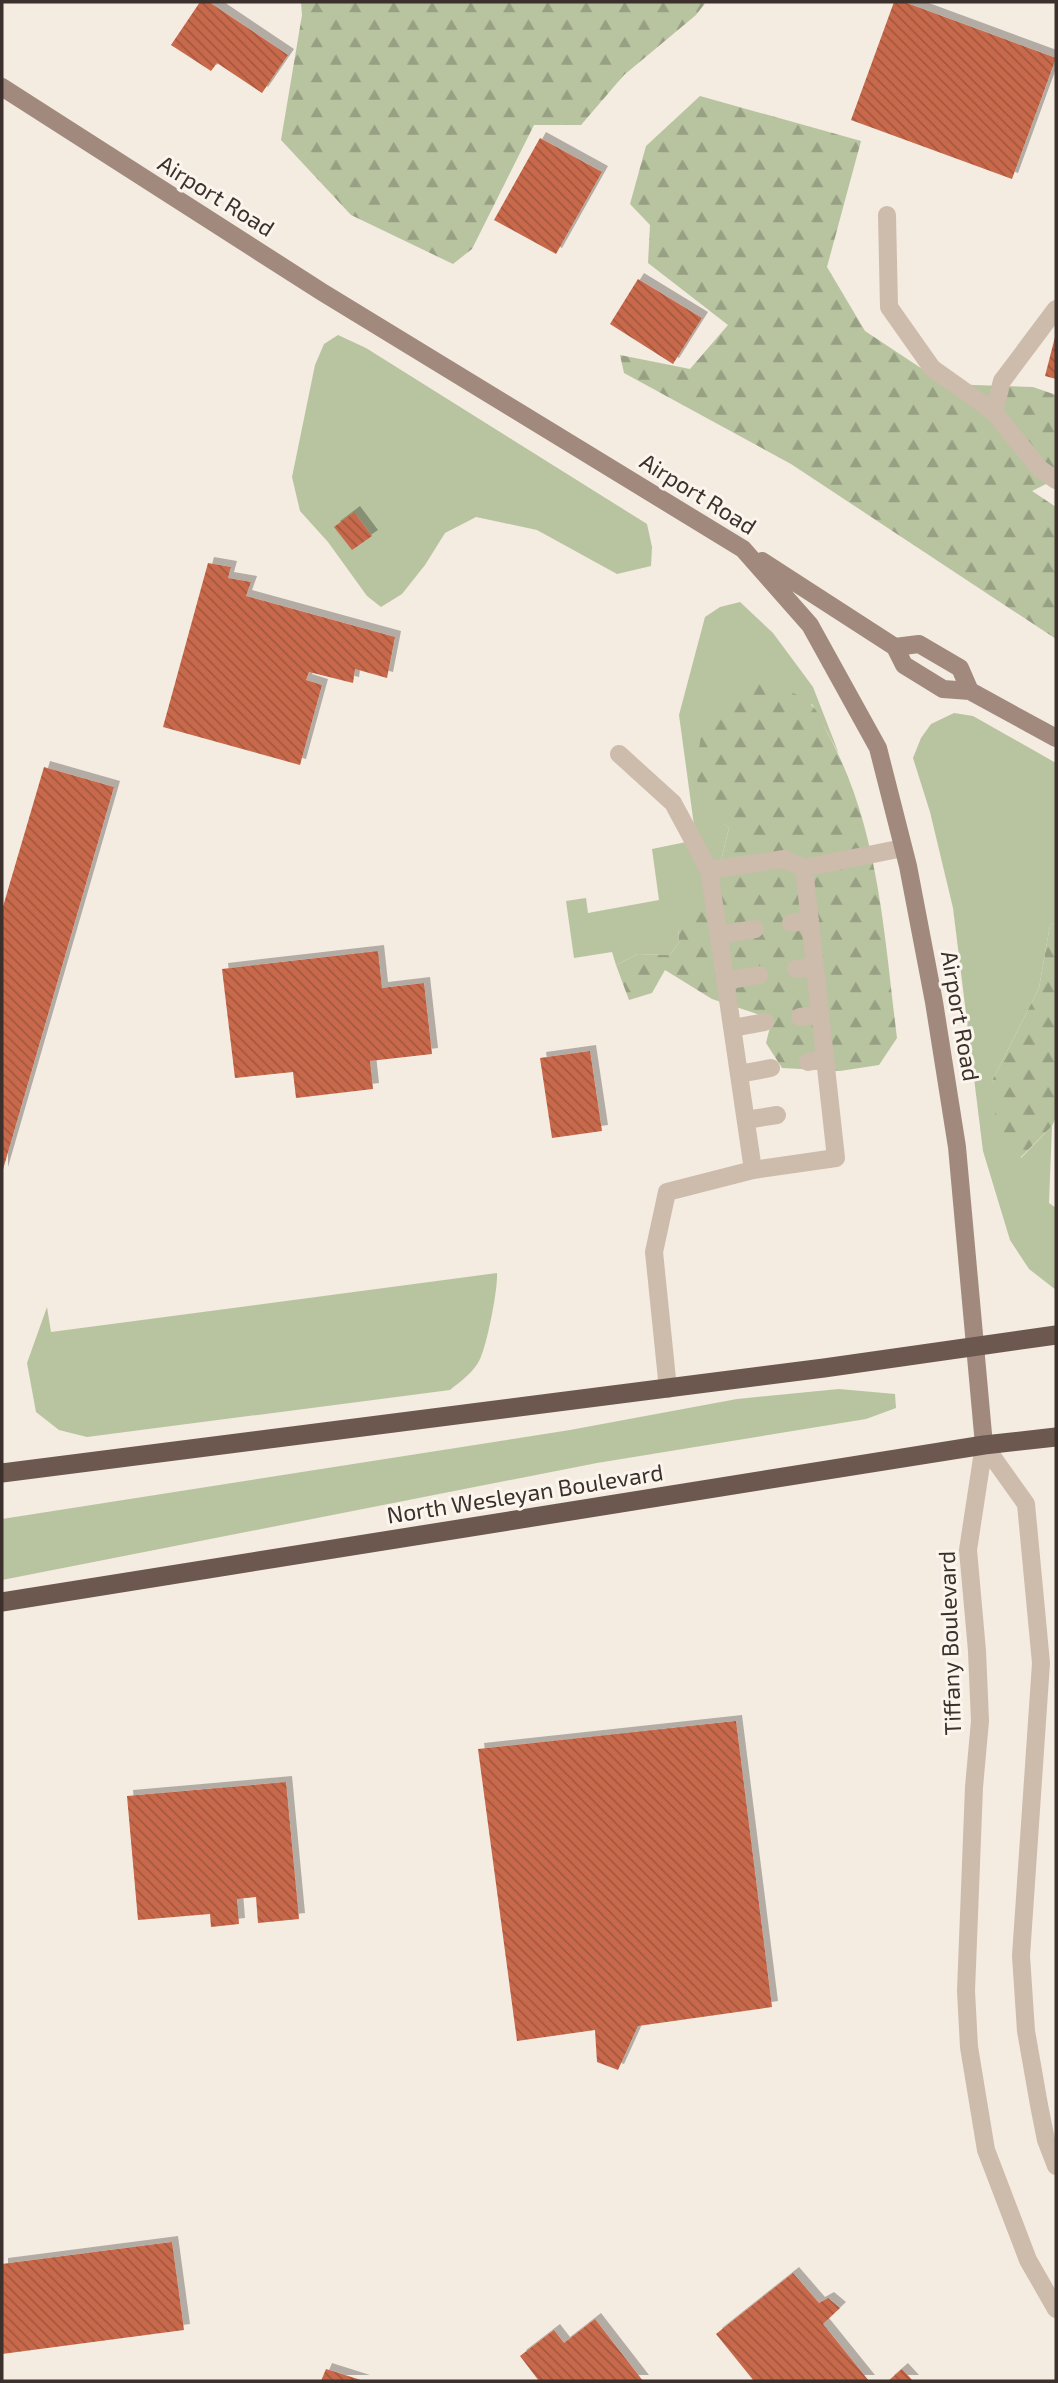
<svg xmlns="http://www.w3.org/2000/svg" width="1058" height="2383" viewBox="0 0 1058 2383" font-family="'Exo 2',sans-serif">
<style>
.grass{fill:#b8c4a0}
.forest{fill:url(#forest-firs)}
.building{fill:url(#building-back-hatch);filter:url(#shadow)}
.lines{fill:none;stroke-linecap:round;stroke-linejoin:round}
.service{stroke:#cdbbac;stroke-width:18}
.tertiary{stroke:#cdbbac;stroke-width:18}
.secondary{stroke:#a18a7d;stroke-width:18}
.trunk{stroke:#6c584f;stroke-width:19}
.labels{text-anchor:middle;stroke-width:6;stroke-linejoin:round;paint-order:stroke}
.street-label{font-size:23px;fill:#3b302b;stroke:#fbf5ee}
</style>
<defs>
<pattern id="forest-firs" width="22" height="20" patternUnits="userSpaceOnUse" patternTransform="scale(1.75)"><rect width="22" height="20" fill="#b8c4a0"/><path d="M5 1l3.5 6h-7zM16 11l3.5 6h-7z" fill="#97a083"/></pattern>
<pattern id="building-back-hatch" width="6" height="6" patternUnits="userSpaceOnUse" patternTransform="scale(1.75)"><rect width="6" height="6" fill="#c8694b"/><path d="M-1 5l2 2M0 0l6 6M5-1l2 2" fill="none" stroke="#a4573f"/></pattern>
<filter id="shadow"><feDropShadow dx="6" dy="-6" stdDeviation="0" flood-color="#0004"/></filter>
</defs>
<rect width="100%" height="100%" fill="#f4ebe1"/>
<path class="grass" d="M338 335 366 348 647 524 652 547 651 566 617 574 537 530 476 517 445 533 425 565 402 594 381 607 367 596 328 542 300 511 292 477 315 365 324 344Z
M740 602 773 633 813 687 839 754 812 704 710 812 729 828 717 877 678 928 679 942 670 955 638 954 616 965 612 952 574 958 566 901 586 898 588 913 659 900 652 849 696 840 679 715 705 617 720 607Z
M954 713 973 716 1056 763V922L1050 925 1039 988 992 1081 1021 1158 1052 1126 1049 1203 1056 1208V1290L1029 1269 1010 1240 983 1151 953 908 930 812 913 758 921 738 931 724Z
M497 1273C498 1289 487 1345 480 1359 474 1372 461 1381 450 1390L87 1437 59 1430 36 1412 27 1363 47 1307 51 1332Z
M839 1389 895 1394 896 1408 866 1419 597 1463 2 1580V1519L570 1430 737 1399Z"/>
<path class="forest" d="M301 2H706L696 15 624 75 581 125H534L472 249 453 264 351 215 281 140 302 15Z
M700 96 861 141 827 267 865 331 945 384 1033 387 1056 395V479L1032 491 1056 507V639L791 464 624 373 620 355 690 369 728 325 648 263 650 225 630 204 646 146Z
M745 682C771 686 788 686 809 703 818 709 823 725 828 734 879 827 884 935 897 1038L879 1065 840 1071 782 1068 766 1043 772 1019 712 999 665 970 652 993 629 1000 616 965 638 954 670 955 679 942 678 928 689 904 717 877 729 828 710 813 695 775 702 729Z
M1056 922V1117L1052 1126 1020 1158 996 1120 992 1081 1039 988 1050 925Z"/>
<path class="building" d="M200 2H209L288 55 262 93 217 63 211 71 171 45Z
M894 2H904L1056 58 1012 179 851 120Z
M540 138 602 172 556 254 494 220Z
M638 279 702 318 673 364 610 324Z
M1055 337H1056V379L1045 376Z
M354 512 372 536 352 550 334 527Z
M208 563 231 567 228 578 251 582 246 596 395 637 387 678 355 669 353 683 309 672 306 680 322 685 300 765 163 727Z
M44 767 114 787 2 1173V910Z
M378 951 382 988 424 983 432 1054 370 1061 373 1089 296 1098 293 1072 235 1078 222 969Z
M590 1051 602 1131 552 1138 540 1058Z
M736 1721 772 2007 638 2026 618 2070 597 2062 595 2030 517 2041 478 1749Z
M286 1782 299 1919 258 1923 256 1897 237 1899 239 1924 211 1927 210 1914 138 1920 127 1796Z
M172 2242 184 2330 2 2354V2264Z
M793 2273 819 2303 828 2298 840 2308 823 2324 869 2381H754L716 2334Z
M595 2319 643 2381H539L520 2356 554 2330 564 2343Z
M326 2369 364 2381H321Z
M902 2369 913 2381H888Z"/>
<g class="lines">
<path class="service" d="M887 215 889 307 932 368 994 412
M1056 309 1002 381 994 412 1040 469 1056 480
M619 754 673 803 709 870
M804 868 836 1158 753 1170 709 870 784 859 804 868 903 848
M791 923 810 920
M719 935 755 929
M796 969 815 966
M726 981 759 975
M800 1017 820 1014
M733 1028 765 1022
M808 1062 825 1059
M739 1074 771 1068
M746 1120 777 1115
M668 1389 654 1252 667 1192 753 1170"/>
<path class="tertiary" d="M984 1445 968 1550 977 1651 980 1721 974 1787 966 1991 969 2047 986 2150 1028 2260 1056 2309
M984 1445 1026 1504 1041 1663 1021 1956 1026 2031 1039 2105 1046 2140 1056 2166"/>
<path class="secondary" d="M2 87 322 292 743 549 810 625 878 748 908 866 934 1002 957 1147 984 1445
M762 561 895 647 904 665 943 689 970 691 1056 738
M895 647 919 644 960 668 970 691"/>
<path class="trunk" d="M2 1473 824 1368 1056 1335
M2 1602 984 1445 1056 1437"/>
</g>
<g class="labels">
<g class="street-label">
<text transform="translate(216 196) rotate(32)" y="8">Airport Road</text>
<text transform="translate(698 494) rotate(32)" y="8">Airport Road</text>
<text transform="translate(960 1016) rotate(80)" y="8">Airport Road</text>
<text transform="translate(525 1494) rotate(-9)" y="8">North Wesleyan Boulevard</text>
<text transform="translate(950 1643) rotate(-92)" y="8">Tiffany Boulevard</text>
</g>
</g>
<rect width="1058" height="2383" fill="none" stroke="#3b302b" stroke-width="7"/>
</svg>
